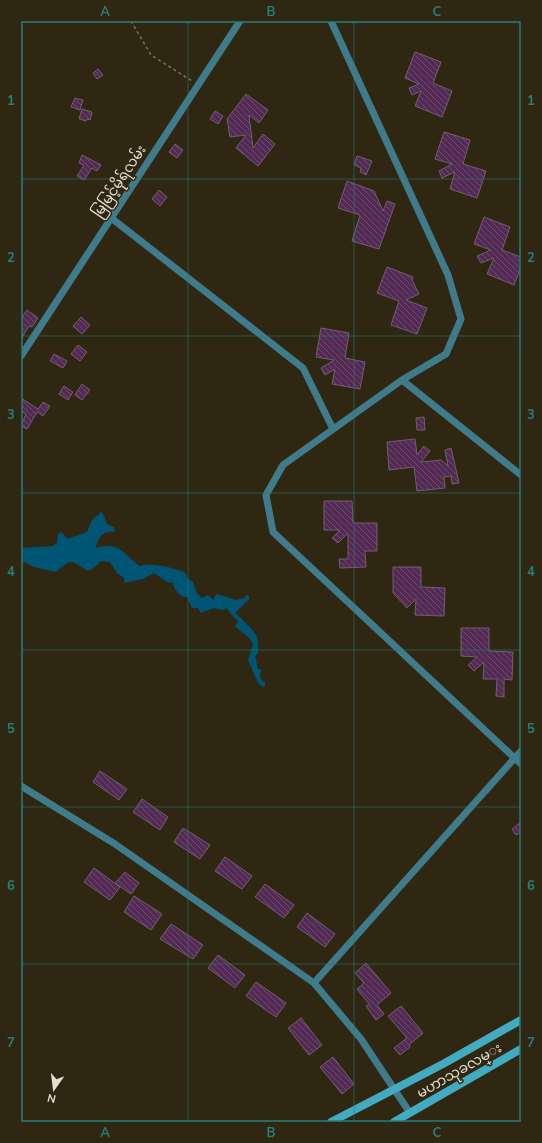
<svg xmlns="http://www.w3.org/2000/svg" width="542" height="1143" viewBox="0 0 542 1143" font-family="'Nunito Sans','Noto Sans Myanmar',sans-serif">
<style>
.water{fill:#005474}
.building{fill:url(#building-back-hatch);stroke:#705f71}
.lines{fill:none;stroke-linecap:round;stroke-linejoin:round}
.path{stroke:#797260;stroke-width:1.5;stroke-dasharray:3 3;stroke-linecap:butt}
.street{stroke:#3f7b8a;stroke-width:7}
.secondary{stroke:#42aac1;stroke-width:8}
.grid{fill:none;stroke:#248078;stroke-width:1;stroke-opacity:0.55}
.labels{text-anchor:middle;stroke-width:3;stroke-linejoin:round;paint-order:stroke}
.street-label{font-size:14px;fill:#e3ded1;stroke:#302713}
.neatline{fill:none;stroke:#248078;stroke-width:1.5}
.grid-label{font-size:13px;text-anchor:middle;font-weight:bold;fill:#248078}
</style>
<defs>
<pattern id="building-back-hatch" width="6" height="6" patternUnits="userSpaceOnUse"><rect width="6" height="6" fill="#522a54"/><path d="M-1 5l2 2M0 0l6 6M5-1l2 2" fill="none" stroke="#6b486c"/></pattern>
</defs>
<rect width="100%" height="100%" fill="#302713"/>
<path class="water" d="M101 512 103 514 107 524 114 527 115 532C103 530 97 538 96 548 121 541 122 554 140 566 151 562 176 568 186 573L187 578 193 582 197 594 202 598 208 595 213 600 217 594 236 600 244 598 246 595 249 596V599L236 612C237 616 239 616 242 619 255 634 259 632 258 653L255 656 258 669H261L260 678 265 683V686L263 687 258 683 248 660 253 644 250 639 235 626 238 622 226 608 223 610 214 608 201 613 198 608H192L187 597C179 598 175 589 172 582L169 583 154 573 143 579 124 583V578L117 573 110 562 101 561C85 576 91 571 73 562L67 563 56 572 34 567 21 560V548L53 546 57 543 58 534 62 532 67 539 87 532 92 520Z"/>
<path class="building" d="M415 52 441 62 433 83 452 91 442 117 415 106 421 91 412 95 409 88 419 84 405 78Z
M98 69 103 75 97 79 93 73Z
M246 94 268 110 259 123 249 115 253 148 263 134 275 144 258 166 236 148 246 135 230 137 227 119Z
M75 98 83 100 80 110 71 107Z
M82 109 92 112 90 120 87 119 86 121 79 119Z
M215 111 223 116 218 124 210 119Z
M444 132 470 140 463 164 486 171 477 198 450 189 455 172 442 178 439 171 452 164 435 159Z
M175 144 183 150 177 158 169 152Z
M82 155 101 165 97 171 92 168 84 180 77 176 84 165 79 163Z
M357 156 372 161 366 175 360 172 361 168 354 165Z
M347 181 374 191 383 211 387 201 395 204 379 249 352 241 360 215 338 208Z
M159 190 167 197 160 206 152 199Z
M484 217 510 227 502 250 521 257V267L514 285 487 274 494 258 481 263 477 256 491 250 474 244Z
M387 267 413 277 412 280 419 294 406 300 427 308 417 334 391 325 399 301 377 293Z
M27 310 38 318 32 327 29 326 21 339V318Z
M81 317 90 325 82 334 73 326Z
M321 328 349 333 345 358 365 362 360 389 332 384 335 369 325 375 321 368 334 360 316 357Z
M78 345 87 352 80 361 71 354Z
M54 354 67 361 63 368 50 361Z
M82 384 90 390 82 400 75 395Z
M64 386 73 392 68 400 59 394Z
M21 398 38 409 43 402 50 406 43 416 37 412 27 429 21 426 26 414 21 411Z
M424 417 425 430H417L416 418Z
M415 439 417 455 424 446 430 451 421 462 441 460 448 466 445 450 451 448 459 483 452 484 451 476 444 477 445 488 417 491 414 467 389 470 387 442Z
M324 501H352L353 523H377V551H365L366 567 340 568 339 559H348V533L338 543 332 538 340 530H324Z
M393 567H421V587L445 588 444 616 415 615 416 599 407 608 393 593Z
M461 628H489V651L513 652 512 680 504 679V697L496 696 497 679H483L484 662 474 671 468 665 477 657 461 656Z
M100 771 127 789 119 800 93 782Z
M142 799 168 817 160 830 133 812Z
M521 822V832L516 835 512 829Z
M183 828 210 845 200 859 174 842Z
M225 857 252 876 242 889 215 871Z
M94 868 120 887 110 900 84 882Z
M125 872 139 883 131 894 115 883Z
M265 884 294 905 284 918 255 897Z
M134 896 162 914 151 930 124 912Z
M307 913 335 934 325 947 297 927Z
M171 924 203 945 193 959 160 939Z
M218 955 245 975 235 988 208 968Z
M366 963 391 993 377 1005 384 1014 376 1020 366 1006 369 1004 357 989 364 983 355 973Z
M256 982 286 1003 276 1017 246 996Z
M401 1006 423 1033 409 1045 410 1047 400 1055 394 1048 407 1038 388 1016Z
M301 1018 322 1045 309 1055 288 1028Z
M333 1057 354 1084 342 1094 320 1067Z"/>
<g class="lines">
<path class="path" d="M131 21 151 55 192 81"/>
<path class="street" d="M331 21 448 275 461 319 446 354 402 380 283 465 266 495 273 532 521 764
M110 217 303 368 333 429
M21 356 240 21
M402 380 521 475
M21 786 115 844 314 983
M410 1113 361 1039 314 983 521 751"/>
<path class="secondary" d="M331 1122 443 1064 521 1020
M394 1122 521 1049"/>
</g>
<path class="grid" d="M188 21V1122M354 21V1122M21 179H521M21 336H521M21 493H521M21 650H521M21 807H521M21 964H521"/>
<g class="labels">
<g class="street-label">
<text transform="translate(119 181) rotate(-56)" y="5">မြမြင့်မိုရ်လမ်း</text>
<text transform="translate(459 1070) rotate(-30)" y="5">မဟာသုခလမ္း</text>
</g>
</g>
<rect width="542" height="1143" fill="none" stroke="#302713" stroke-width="44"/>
<g transform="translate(54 1089) rotate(194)" stroke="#302713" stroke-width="3" paint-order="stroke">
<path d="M0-3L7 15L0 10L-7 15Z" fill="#e3ded1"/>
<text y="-6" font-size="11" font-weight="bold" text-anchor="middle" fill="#e3ded1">N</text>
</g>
<rect x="22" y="22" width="498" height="1099" class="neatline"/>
<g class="grid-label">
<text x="105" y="16">A</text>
<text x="271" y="16">B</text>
<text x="437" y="16">C</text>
<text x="11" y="105">1</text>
<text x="531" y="105">1</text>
<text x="11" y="262">2</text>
<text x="531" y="262">2</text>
<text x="11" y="419">3</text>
<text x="531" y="419">3</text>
<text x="11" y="576">4</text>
<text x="531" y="576">4</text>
<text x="11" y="733">5</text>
<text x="531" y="733">5</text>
<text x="11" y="890">6</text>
<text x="531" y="890">6</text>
<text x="11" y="1047">7</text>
<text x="531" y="1047">7</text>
<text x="105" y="1137">A</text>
<text x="271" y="1137">B</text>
<text x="437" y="1137">C</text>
</g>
</svg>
